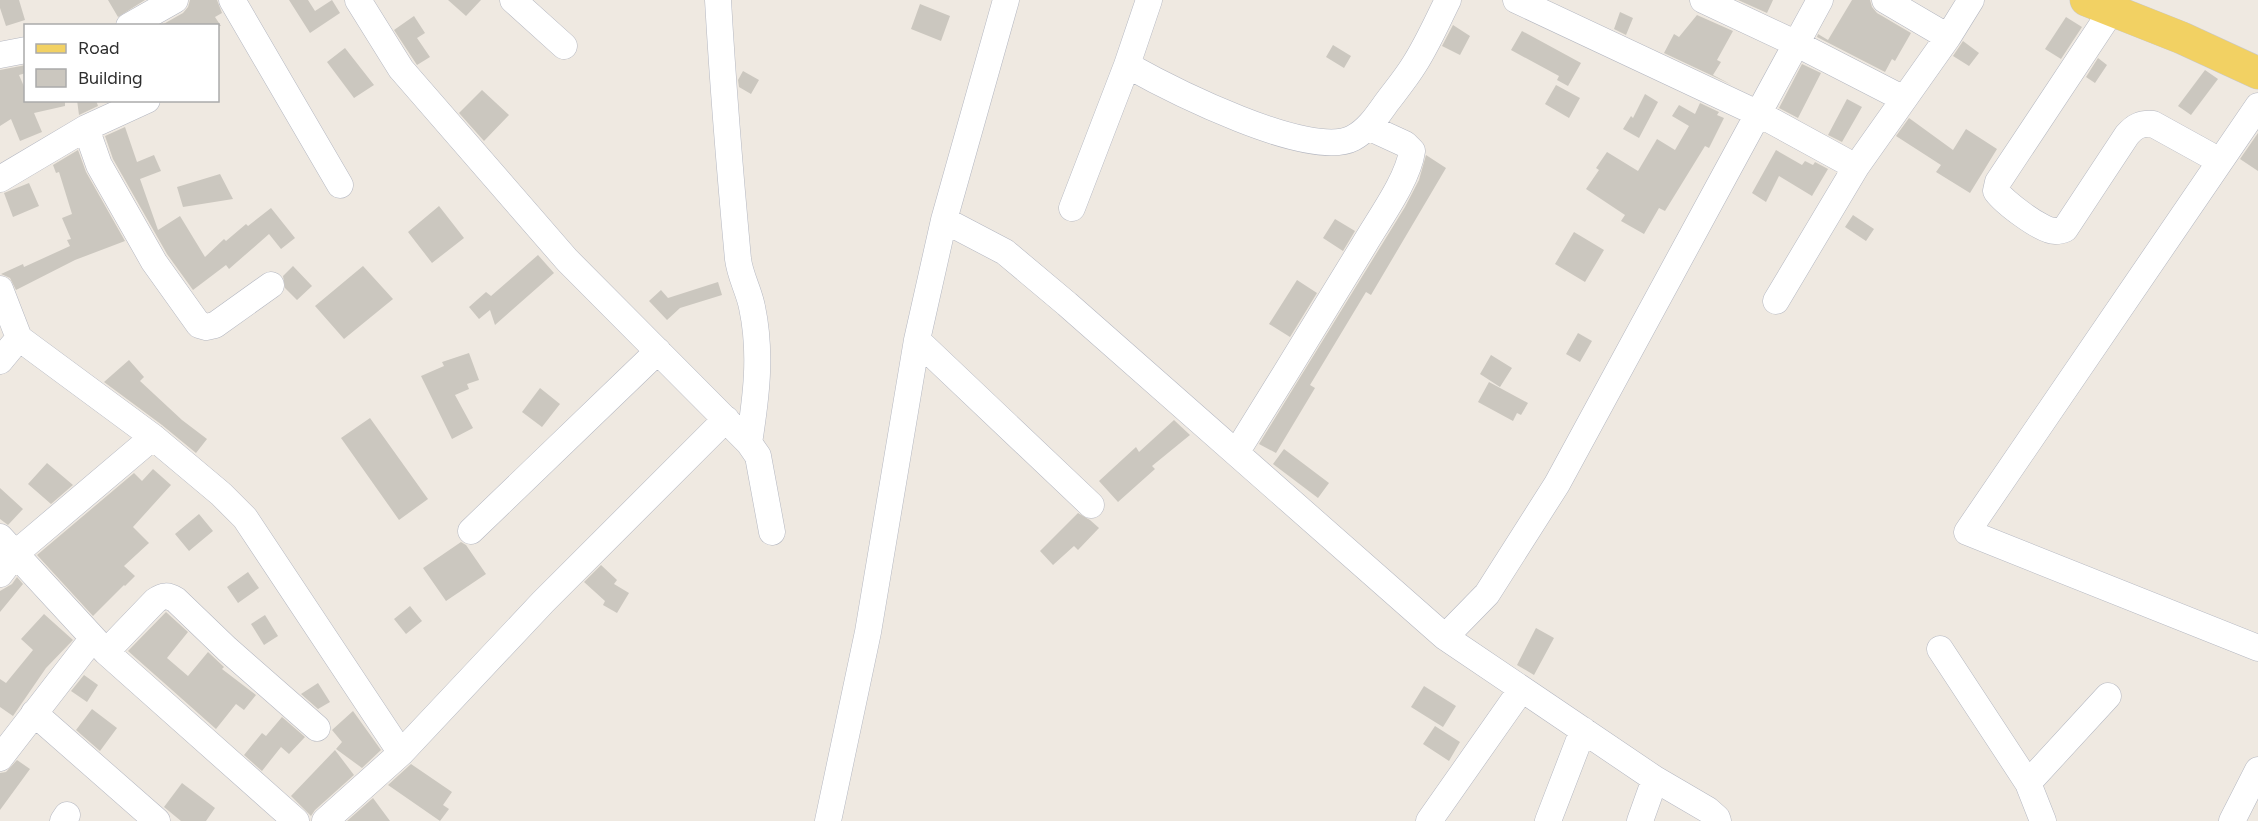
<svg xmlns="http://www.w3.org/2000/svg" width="2258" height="821" viewBox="0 0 2258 821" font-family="Figtree,sans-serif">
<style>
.building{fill:#cbc7bf}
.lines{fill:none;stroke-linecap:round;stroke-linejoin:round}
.minor-casing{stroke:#b4b7c1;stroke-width:27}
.major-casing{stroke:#c9c9c9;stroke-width:33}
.minor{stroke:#fff;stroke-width:26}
.major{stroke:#f2d163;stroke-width:32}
</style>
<rect width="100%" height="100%" fill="#efe9e1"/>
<path class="building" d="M0 0H19L25 20 6 26 0 8Z
M108 0H145L118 17Z
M190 0H217L222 13 215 17 221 26H160L183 13 188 7Z
M289 0H308L315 11 332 0 340 13 310 33Z
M448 0H481L466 16Z
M1738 0H1773L1767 13Z
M1852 0H1870L1872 7 1877 13 1911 33 1895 61 1892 59 1885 72 1817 37 1818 34 1828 40Z
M920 4 950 16 941 41 911 29Z
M1620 12 1633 18 1626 35 1614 29Z
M1697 15 1733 31 1717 60 1721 62 1713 75 1732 85 1664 53 1674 34 1679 37Z
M414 16 425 33 417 38 430 57 417 65 394 30Z
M2066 17 2082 27 2061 59 2045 49Z
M1453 25 1470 36 1460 55 1442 46Z
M1522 31 1581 63 1568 86 1557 80 1559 76 1511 50Z
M1963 41 1979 53 1969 66 1953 56Z
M1333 45 1351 56 1344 68 1326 57Z
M345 48 374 85 354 98 327 62Z
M2098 58 2107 65 2095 83 2086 77Z
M1802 64 1821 73 1798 118 1779 108Z
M26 65V73L19 75 26 91V100H65V106L34 113 42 132 20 141 11 119 0 126V70Z
M2205 70 2218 79 2191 115 2178 106Z
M743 71 759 80 751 94 739 87 738 80Z
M1556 85 1580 98 1569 118 1545 104Z
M482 90 509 115 484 141 459 113Z
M1645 94 1658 102 1639 138 1623 129 1631 116 1633 118Z
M1847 99 1862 107 1842 142 1828 135Z
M77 100H96L98 106 79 115Z
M1700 103 1719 112 1717 115 1724 118 1709 148 1705 146 1665 211 1659 208 1644 234 1621 221 1625 215 1586 189 1599 170 1596 168 1607 152 1638 171 1657 139 1675 150 1689 126 1672 116 1679 105 1695 114Z
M1909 118 1953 150 1966 129 1997 149 1970 193 1936 172 1941 165 1896 136Z
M125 127 137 162 154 155 161 171 140 179 158 230 180 216 205 257 224 239 226 241 246 224 248 226 271 208 295 238 281 249 269 234 229 269 226 265 193 290 167 254 113 159 105 136Z
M2258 133V171L2240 159Z
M78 150 86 172 125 241 75 260 16 290 10 278 1 274 23 264 24 267 70 246 67 240 71 239 62 218 72 214 59 172 56 173 53 165Z
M1776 150 1802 165 1805 161 1813 165 1815 162 1828 169 1812 196 1779 176 1766 202 1752 193Z
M1426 155 1446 168 1371 295 1366 292 1310 385 1315 388 1276 453 1259 444 1405 207 1419 180Z
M220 174 233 199 183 207 177 187Z
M29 183 39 206 13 217 4 193Z
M439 206 464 238 432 263 408 232Z
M1853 215 1874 229 1866 241 1845 227Z
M1335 219 1355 231 1343 251 1323 238Z
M1574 232 1604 250 1585 282 1555 264Z
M538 255 554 273 495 325 490 310 479 319 469 307 486 292 491 296Z
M293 266 312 286 297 300 285 288 283 276Z
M363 266 393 299 344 339 315 306Z
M1297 280 1317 293 1290 337 1269 324Z
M718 282 722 295 680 308 667 320 649 301 661 290 668 298Z
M1578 333 1592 341 1580 362 1566 354Z
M469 353 479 380 467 384 469 389 455 395 473 428 452 439 421 376 444 366 442 362Z
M1491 355 1512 368 1500 387 1480 374Z
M129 360 144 377 140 381 182 420 207 439 196 453 162 425 104 382Z
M1489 382 1528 403 1521 415 1517 413 1513 421 1478 402Z
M540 388 560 404 542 427 522 412Z
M370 418 428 499 399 520 341 438Z
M1174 420 1190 435 1152 466 1155 469 1118 502 1099 481 1136 447 1139 452Z
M1284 449 1329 483 1318 498 1273 464Z
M47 463 73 485 51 504 28 484Z
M153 469 171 485 133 527 149 543 124 566 135 576 125 586 124 585 93 616 37 555 134 473 142 481Z
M0 488 23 509 8 525 0 519Z
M1078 513 1090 520 1099 528 1078 550 1074 546 1053 565 1040 551Z
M199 514 213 531 189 551 175 534Z
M461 542 466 545 486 574 446 601 423 568Z
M601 565 617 580 614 584 629 593 617 613 603 605 605 601 584 582Z
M248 572 259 588 238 603 227 587Z
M17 577 23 584 0 612V591L12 584Z
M410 606 422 621 406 634 394 619Z
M166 612 188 632 167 658 188 676 208 652 224 667 222 669 256 695 244 710 236 704 216 729 128 651Z
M44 614 73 640 46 668 13 716 0 707V679L6 683 33 650 21 639Z
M265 615 278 636 264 645 251 624Z
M1536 628 1554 638 1534 675 1517 665Z
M84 675 98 685 87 702 71 691Z
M318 683 330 702 318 709 301 694Z
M1424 686 1456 706 1443 727 1411 707Z
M92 709 117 728 100 751 76 730Z
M353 711 381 750 362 768 336 749 342 742 332 730Z
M282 717 305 737 289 754 281 747 262 771 244 755 262 733 266 736Z
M1435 726 1460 742 1449 761 1423 744Z
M335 750 354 775 315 810 311 816 291 796Z
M17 760 30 769 0 810V773L6 772Z
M411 764 452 792 443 805 449 809 440 821 388 785Z
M182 783 215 808 206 821H181L164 807Z
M373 798 390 821H347Z"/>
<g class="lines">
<g class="minor-casing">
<path id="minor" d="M232 0 340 185
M358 0 401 69 567 260 749 443 758 456 772 532
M513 0 564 46
M718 0C723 87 730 173 738 259 740 276 749 291 752 307 762 354 756 398 749 443
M1516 0 1759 114 1856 167
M1703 0 1797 44 1904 99
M1885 0 1948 37
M2112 10 1998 182 1996 191C2004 202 2041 231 2055 231 2057 231 2063 230 2065 229L2127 135C2135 126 2141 123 2153 124L2220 161
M129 26 175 0
M0 55 26 50
M1127 65C1168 88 1310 161 1353 138 1368 130 1377 116 1387 102 1396 90 1406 78 1414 65 1427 45 1437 22 1448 0
M2258 106 1967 532 2258 648
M86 128 99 165 154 262 199 325 206 327 215 325 271 285
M0 179 86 128 147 100
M1072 208 1127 65 1149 0
M944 220 1005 252 1067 304 1445 637 1655 779 1708 810 1717 818 1718 821
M0 289 19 338 153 437 221 494 245 518 401 753
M1776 301 1856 167 1948 37 1971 0
M917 340 1091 505
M0 361 19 338
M1236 453C1279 384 1322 314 1364 245 1379 219 1408 180 1412 151L1405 144 1368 127
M471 531 658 351
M0 537 106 652 296 821
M0 574 16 553 153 437
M1445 637 1487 594 1557 484 1820 0
M1940 649 2028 783 2043 821
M106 652 155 601C163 595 168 595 176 600L227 649 317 728
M34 713 157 821
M0 758 93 638
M2028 783 2108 696
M63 821 67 815
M325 821 401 753 543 602 726 419
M828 821 868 632 917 340 944 220 1006 0
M1429 821 1521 690
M1548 821 1583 730
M1640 821 1655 779
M2232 821 2258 770"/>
</g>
<g class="major-casing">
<path id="major" d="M2086 0 2182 38 2258 73"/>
</g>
<use href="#minor" class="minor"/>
<use href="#major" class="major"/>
</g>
<rect x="24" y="24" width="195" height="78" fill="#ffffff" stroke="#ababab" stroke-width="1.5"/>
<rect x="36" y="44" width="30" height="9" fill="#f2d163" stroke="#ababab" stroke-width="1.5"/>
<text x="78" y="54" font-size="18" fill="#2e2e2e">Road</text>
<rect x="36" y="69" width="30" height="18" fill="#cbc7bf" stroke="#ababab" stroke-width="1.5"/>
<text x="78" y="84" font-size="18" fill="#2e2e2e">Building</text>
</svg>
